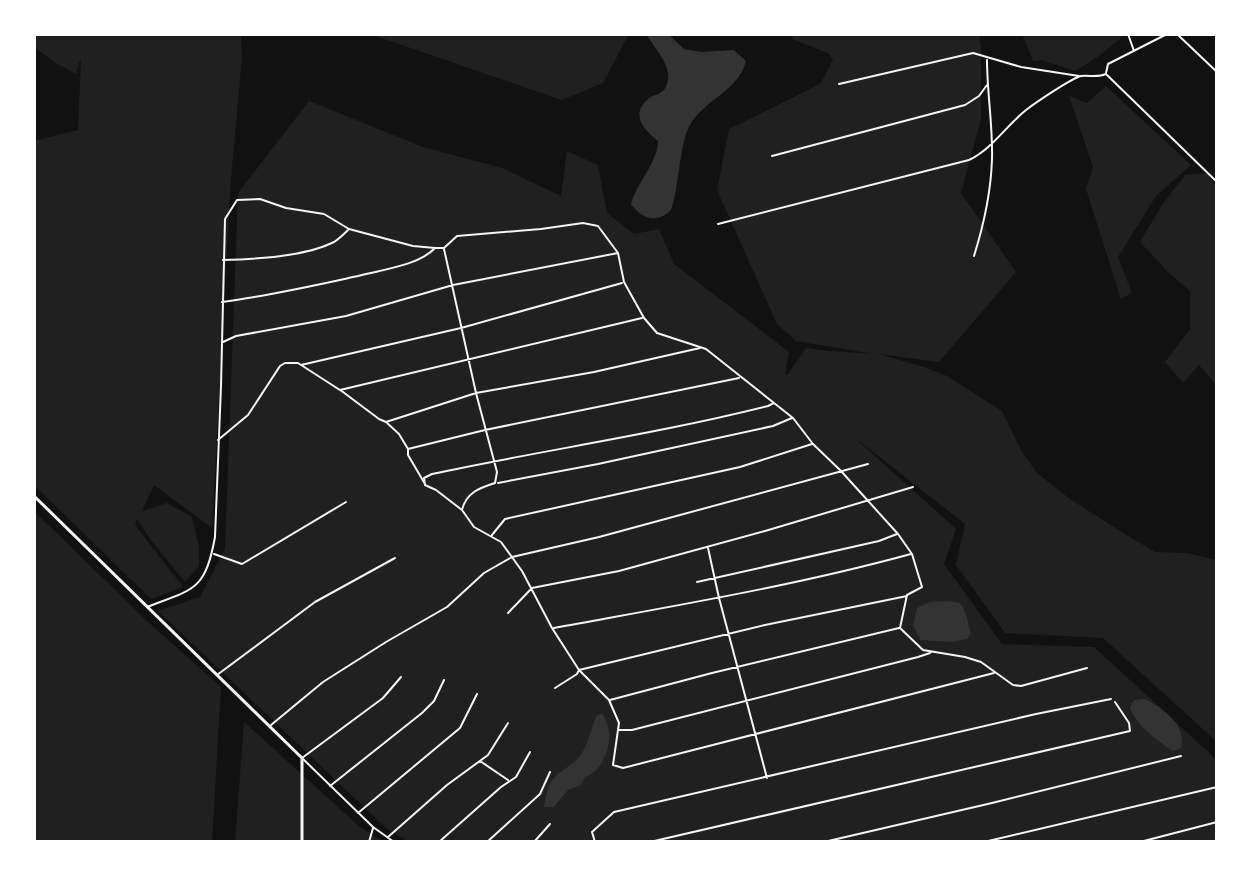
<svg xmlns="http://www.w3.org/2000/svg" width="1251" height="876" viewBox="0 0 1251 876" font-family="Ubuntu,sans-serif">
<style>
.green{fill:#202020}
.water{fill:#333}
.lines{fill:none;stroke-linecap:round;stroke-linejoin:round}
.minor{stroke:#f5f5f5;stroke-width:2}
.tertiary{stroke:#f5f5f5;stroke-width:3}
</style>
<rect width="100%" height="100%" fill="#111"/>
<path class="green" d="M34 34H241L242 56 230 191 212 528 154 485 142 511 167 503 192 517 199 547V566L185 582 150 539 137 519 135 525 183 587 151 599 34 485V141L78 130 81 61 79 62 76 74 56 63 34 47Z
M370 34H629L603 83 562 100Z
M794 34H979L981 47V119L961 193 1016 272 939 362 879 354 924 367 947 376 1002 411 1022 452 1037 473 1070 499 1120 531 1155 552 1187 553 1217 560V742L1103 638 1005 633 956 565 965 524 854 437 956 529 944 564 1002 644 1094 647 1217 760V842H409L386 828 158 611 200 597 225 549 238 193 309 101 423 147 502 168 561 196 567 151 598 165 607 213 634 234 659 229 674 264 789 352 785 374 787 376 806 348 829 351 874 354 796 341 777 324 717 190 729 129 820 84 833 60 828 53 792 39Z
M1022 34H1119L1121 38 1099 56 1075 71 1041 60 1033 61Z
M1106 86 1191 165 1156 196 1118 257 1132 293 1121 299 1086 189 1093 167 1069 96 1087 103Z
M1207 173 1217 188V386L1199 365 1183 383 1165 362 1190 329V291L1168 272 1140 242 1162 205 1185 175Z
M34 511 148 622 221 687 212 842H34Z
M244 722 360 827 384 842H235Z"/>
<path class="water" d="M646 34H668L684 49 702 52 734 50 746 61C739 92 699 101 687 131 679 153 679 186 671 210 657 224 642 219 631 204 637 182 657 164 658 141 645 131 630 115 647 100 651 95 659 95 663 91 667 87 669 78 668 73 666 59 653 46 646 34Z
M947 601 960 603C967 612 967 622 971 633L967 639 952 642 921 640 913 626 917 608 930 602Z
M1145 699C1164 709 1187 725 1181 748L1173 751C1158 741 1135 725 1130 707L1134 700Z
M602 714C617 732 607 770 585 777L581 785 568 790 554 807H544C545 799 547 789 551 782 558 771 572 766 580 756 589 743 591 728 597 715Z"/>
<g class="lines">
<path class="minor" d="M1128 34 1134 51
M1177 34 1217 72
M1106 73 1108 64 1167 34
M1107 75 1217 182
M839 84 973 53 1021 67 1079 76
M772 156 965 105 979 96 987 85
M718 224 969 160C992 149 1006 126 1026 110 1035 103 1072 78 1081 76 1090 75 1097 78 1106 74
M444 249 476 393 497 472 495 483C479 488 466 493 462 510L474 527 501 542 522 571 552 628 579 670 609 700 619 723 613 765 623 768 994 673
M974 256C984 224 991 192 992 159 993 126 987 93 987 60
M223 260C255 259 304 257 334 242 339 239 344 234 348 230
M222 302C268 296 312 286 358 276 380 270 417 266 434 249
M223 342 236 336 346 316 453 285 618 253
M301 365 461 328 622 283
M340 390 642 318
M386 422 476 393 594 372 700 348
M218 440 248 415 280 366 285 363H298L343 392 379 419 386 422 399 434 408 449V455L425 484
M408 449 485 430 739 378
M498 483 598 464 773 426 792 418
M462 510 436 490 425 485 424 478 432 474C544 450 657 434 768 406L774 403
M492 535 505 519 740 467 812 444
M708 548 719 598 767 778
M214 554 242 564 346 502
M697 582 879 541 897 534
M147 607C194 589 205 591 215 537L221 386 225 219 237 200 260 199 286 208 324 214 349 229 413 246 435 248H444L457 236 541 229 583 223 598 226 618 253 624 282 644 318 657 333 706 349 793 418 813 444 841 471 898 534 912 554 922 587 907 595 900 628 923 650 965 657 981 662 1013 685 1021 686 1087 668
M508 613 532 588 619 571 765 531 913 487
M554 628C673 606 794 586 911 554
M217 675 315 602 395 558
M555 688 577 674 579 670 765 625 907 596
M610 700 712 673 899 628
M271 725 323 682 386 642 447 607 484 573 512 557 599 537 868 464
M619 730H632L918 657 930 653
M480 761 508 780
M330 786 422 713 434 701 444 680
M358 813 460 728 477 694
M388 837 447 785 488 755 508 723
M369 842 373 828
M394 842 373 827 302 758 383 698 401 677
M439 842 501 787 516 777 530 752
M487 842 540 794 550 772
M534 842 550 824
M595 842 592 832 614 812 1036 714 1111 699
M650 842 1130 731 1129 723 1115 702
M824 842 992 803 1181 756
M984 842 1217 787
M1140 842 1217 822"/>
<path class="tertiary" d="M34 496 302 758V842"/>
</g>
<rect width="1251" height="876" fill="none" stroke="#ffffff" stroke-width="72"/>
</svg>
